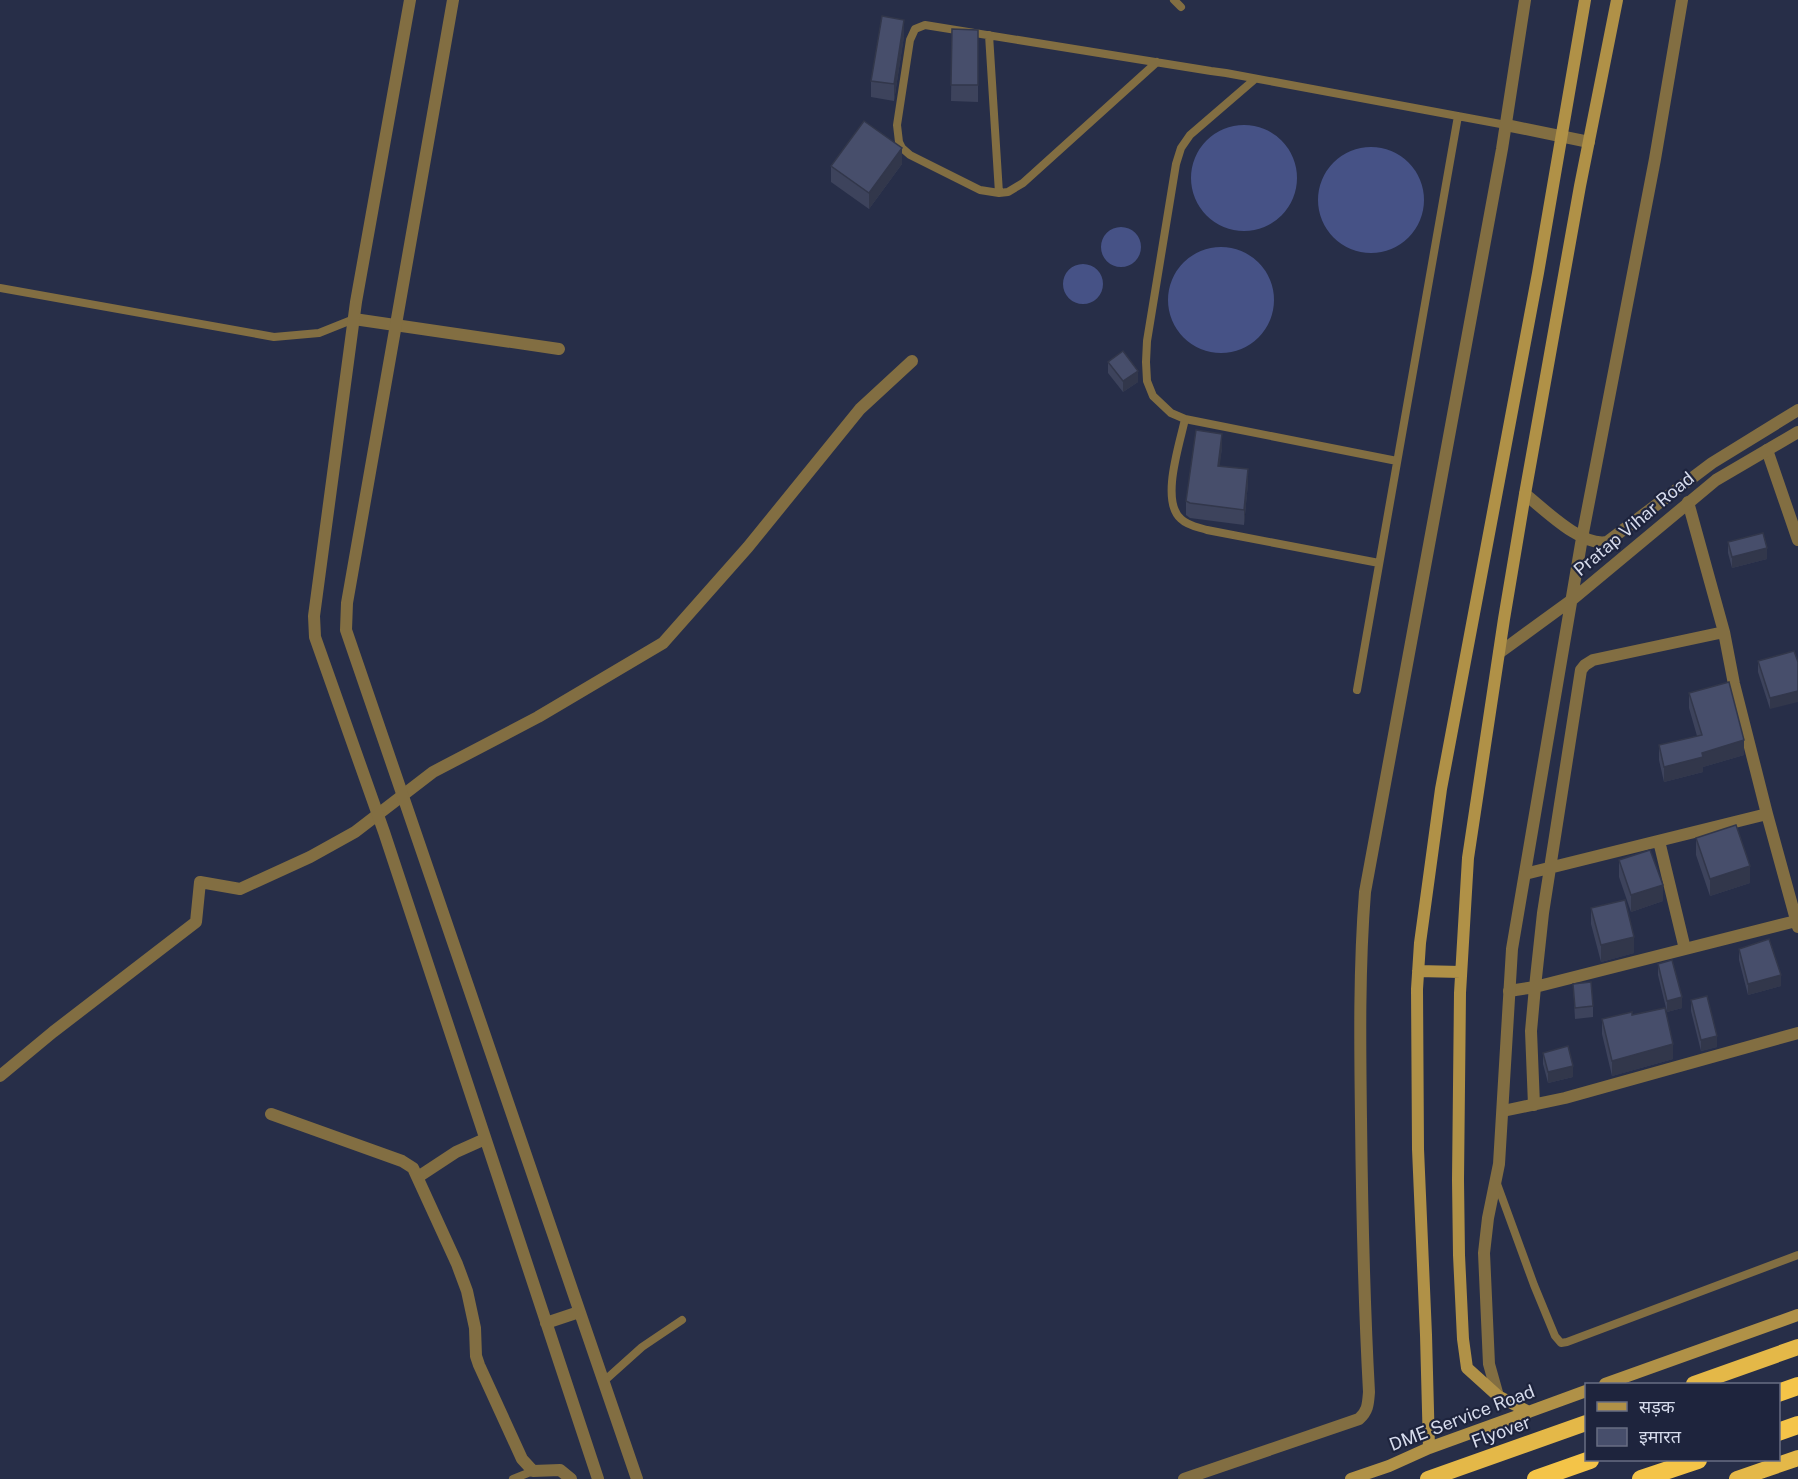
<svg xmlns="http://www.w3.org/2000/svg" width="1798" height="1479" viewBox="0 0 1798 1479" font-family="'Public Sans','Noto Sans Devanagari',sans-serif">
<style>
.water{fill:#465286}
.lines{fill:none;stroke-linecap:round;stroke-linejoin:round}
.service{stroke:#826e42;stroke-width:8}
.minor{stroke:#826e42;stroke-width:12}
.tertiary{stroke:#826e42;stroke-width:12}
.secondary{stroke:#b09147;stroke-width:12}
.trunk{stroke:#e4b848;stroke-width:16}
.motorway{stroke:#f4c448;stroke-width:18}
.wall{fill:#3d435c}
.shaded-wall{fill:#32374b}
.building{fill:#474e6b;stroke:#32374b;stroke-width:1.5}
.labels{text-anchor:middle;stroke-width:4.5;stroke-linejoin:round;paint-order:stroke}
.street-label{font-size:18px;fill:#d6dbec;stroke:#1e243d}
</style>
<rect width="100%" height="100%" fill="#272e48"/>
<path class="water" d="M1191 178a53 53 0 1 1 106 0a53 53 0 1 1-106 0Z
M1318 200a53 53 0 1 1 106 0a53 53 0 1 1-106 0Z
M1101 247a20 20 0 1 1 40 0a20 20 0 1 1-40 0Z
M1168 300a53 53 0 1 1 106 0a53 53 0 1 1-106 0Z
M1063 284a20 20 0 1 1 40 0a20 20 0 1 1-40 0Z"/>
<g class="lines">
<path class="service" d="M1174 0 1181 7
M989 35 999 193
M1157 62 1023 183 1008 192 999 193 980 190 910 155 902 148 899 142 897 125 910 40 915 29 925 25 1211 71 1226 73 1506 125
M1255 79 1190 135 1181 148 1176 164 1147 341 1146 362 1147 381 1153 396 1171 413 1185 419 1397 461
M0 288 274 337 319 333 354 319
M1185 419C1180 443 1160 501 1181 519 1188 526 1198 527 1207 530L1379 563
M1357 690 1458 116
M1496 1181 1534 1285 1555 1336 1561 1343 1567 1342 1798 1255
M603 1382 642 1347 682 1320
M513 1479 533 1471"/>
<path class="minor" d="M1506 125 1589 142
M354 319 559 349
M1767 450 1798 540
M1688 502 1724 632 1734 684 1767 814 1798 927
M1659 841 1685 949
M1525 874 1767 814
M1509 991 1535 987 1796 921
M0 1076 53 1032 196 922 200 882 240 889 310 857 355 832 433 772 538 717 663 643 748 547 860 409 912 361
M1534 1105 1531 1031 1535 987 1543 913 1581 670 1585 665 1593 660 1724 632
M1503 1111 1565 1098 1798 1033
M271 1114 402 1161 413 1168 457 1264 467 1291 475 1328 476 1356 479 1365 522 1459 533 1471 560 1470 571 1479
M418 1177 456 1152 485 1139"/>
<path class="tertiary" d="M410 0 356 302 314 616 315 637 384 832 598 1479
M453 0 347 603 346 630 637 1479
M1525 494C1545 510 1582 547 1607 542L1712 463 1798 410
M1499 653 1573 599 1716 480 1798 432
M546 1323 579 1312
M1498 1396 1489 1364 1484 1253 1488 1218 1499 1164 1512 949 1582 538 1655 159 1682 0
M1184 1479 1359 1419C1368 1411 1368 1404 1369 1392 1364 1301 1362 1210 1361 1119 1360 1043 1359 968 1365 892L1502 149 1525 0"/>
<path class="secondary" d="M1418 971 1461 972
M1605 1384 1798 1315
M1529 1412 1498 1396 1467 1368 1463 1339 1459 1255 1458 1180 1460 993 1468 858 1504 619 1525 494 1580 186 1617 0
M1429 1448 1426 1335 1418 1149 1417 989 1420 943 1441 789 1538 273 1585 0
M1351 1479 1389 1466 1429 1448 1586 1391"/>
<path class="trunk" d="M1694 1384 1798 1347
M1428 1479 1586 1423
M1737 1479 1798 1458"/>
<path class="motorway" d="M1778 1393 1798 1386
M1778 1432 1798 1425
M1536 1479 1590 1460
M1641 1479 1698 1460"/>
</g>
<path class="wall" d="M952 29 978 30V102L951 101Z
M904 36 894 101 871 97V81Z
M902 164 869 209 831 182V166Z
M1108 362 1138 382 1123 392 1108 373Z
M1222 448 1219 466 1248 483 1244 525 1190 518 1186 515V501Z
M1728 542 1767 559 1732 568 1728 553Z
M1758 661 1798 662 1770 709 1758 672Z
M1689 693 1744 755 1703 767V772L1664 782 1659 760V745L1697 736 1689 708Z
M1696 838 1750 883 1710 896 1696 855Z
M1619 860 1663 901 1631 912 1619 877Z
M1591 908 1634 953 1601 962 1591 924Z
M1739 949 1781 986 1748 995 1739 960Z
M1658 964 1682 1008 1667 1012 1658 975Z
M1573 984 1593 1006V1017L1575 1019Z
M1691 1000 1717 1047 1701 1051 1691 1011Z
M1632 1015 1673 1059 1612 1076 1602 1034V1019Z
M1543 1053 1573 1077 1548 1083 1543 1064Z"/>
<path class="shaded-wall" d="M904 20V36L894 101V84Z
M902 148V164L869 209V193Z
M1138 371V382L1123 392V381Z
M1222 434V448L1218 480V466Z
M1248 469V483L1244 525V510Z
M1767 548V559L1732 568V557Z
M1798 691V702L1770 709V698Z
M1744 740V755L1703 767V772L1664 782V767L1702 753Z
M1750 866V883L1710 896V879Z
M1663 885V901L1631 912V895Z
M1634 937V953L1601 962V945Z
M1781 975V986L1748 995V984Z
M1682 997V1008L1667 1012V1001Z
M1717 1036V1047L1701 1051V1040Z
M1673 1044V1059L1612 1076V1061Z
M1573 1066V1077L1548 1083V1072Z"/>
<path class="building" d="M882 16 904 20 894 84 871 81Z
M952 29 978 30V85H951Z
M864 121 902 148 869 193 831 166Z
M1123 351 1138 371 1123 381 1108 362Z
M1196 430 1222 434 1218 466 1248 469 1244 510 1190 503 1186 501Z
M1763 533 1767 548 1732 557 1728 542Z
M1794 651 1798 662V691L1770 698 1758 661Z
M1729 682 1744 740 1702 753 1703 757 1664 767 1659 745 1702 735 1689 693Z
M1736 825 1750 866 1710 879 1696 838Z
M1650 850 1663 885 1631 895 1619 860Z
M1625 900 1634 937 1601 945 1591 908Z
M1769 939 1781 975 1748 984 1739 949Z
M1672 960 1682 997 1667 1001 1658 964Z
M1591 982 1593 1006 1575 1008 1573 984Z
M1707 996 1717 1036 1701 1040 1691 1000Z
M1665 1008 1673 1044 1612 1061 1602 1019 1632 1012V1015Z
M1568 1046 1573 1066 1548 1072 1543 1053Z"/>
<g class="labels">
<g class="street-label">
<text transform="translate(1634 524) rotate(-40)" y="6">Pratap Vihar Road</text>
<text transform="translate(1462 1418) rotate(-21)" y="6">DME Service Road</text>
<text transform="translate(1501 1432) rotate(-20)" y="6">Flyover</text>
</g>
</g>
<rect x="1585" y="1383" width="195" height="78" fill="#1e243d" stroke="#686d83" stroke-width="1.5"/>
<rect x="1597" y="1402" width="30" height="9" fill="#b09147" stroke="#686d83" stroke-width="1.5"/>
<text x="1639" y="1413" font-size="18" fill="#d6dbec">सड़क</text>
<rect x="1597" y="1428" width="30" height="18" fill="#474e6b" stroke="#686d83" stroke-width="1.5"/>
<text x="1639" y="1443" font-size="18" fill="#d6dbec">इमारत</text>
</svg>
